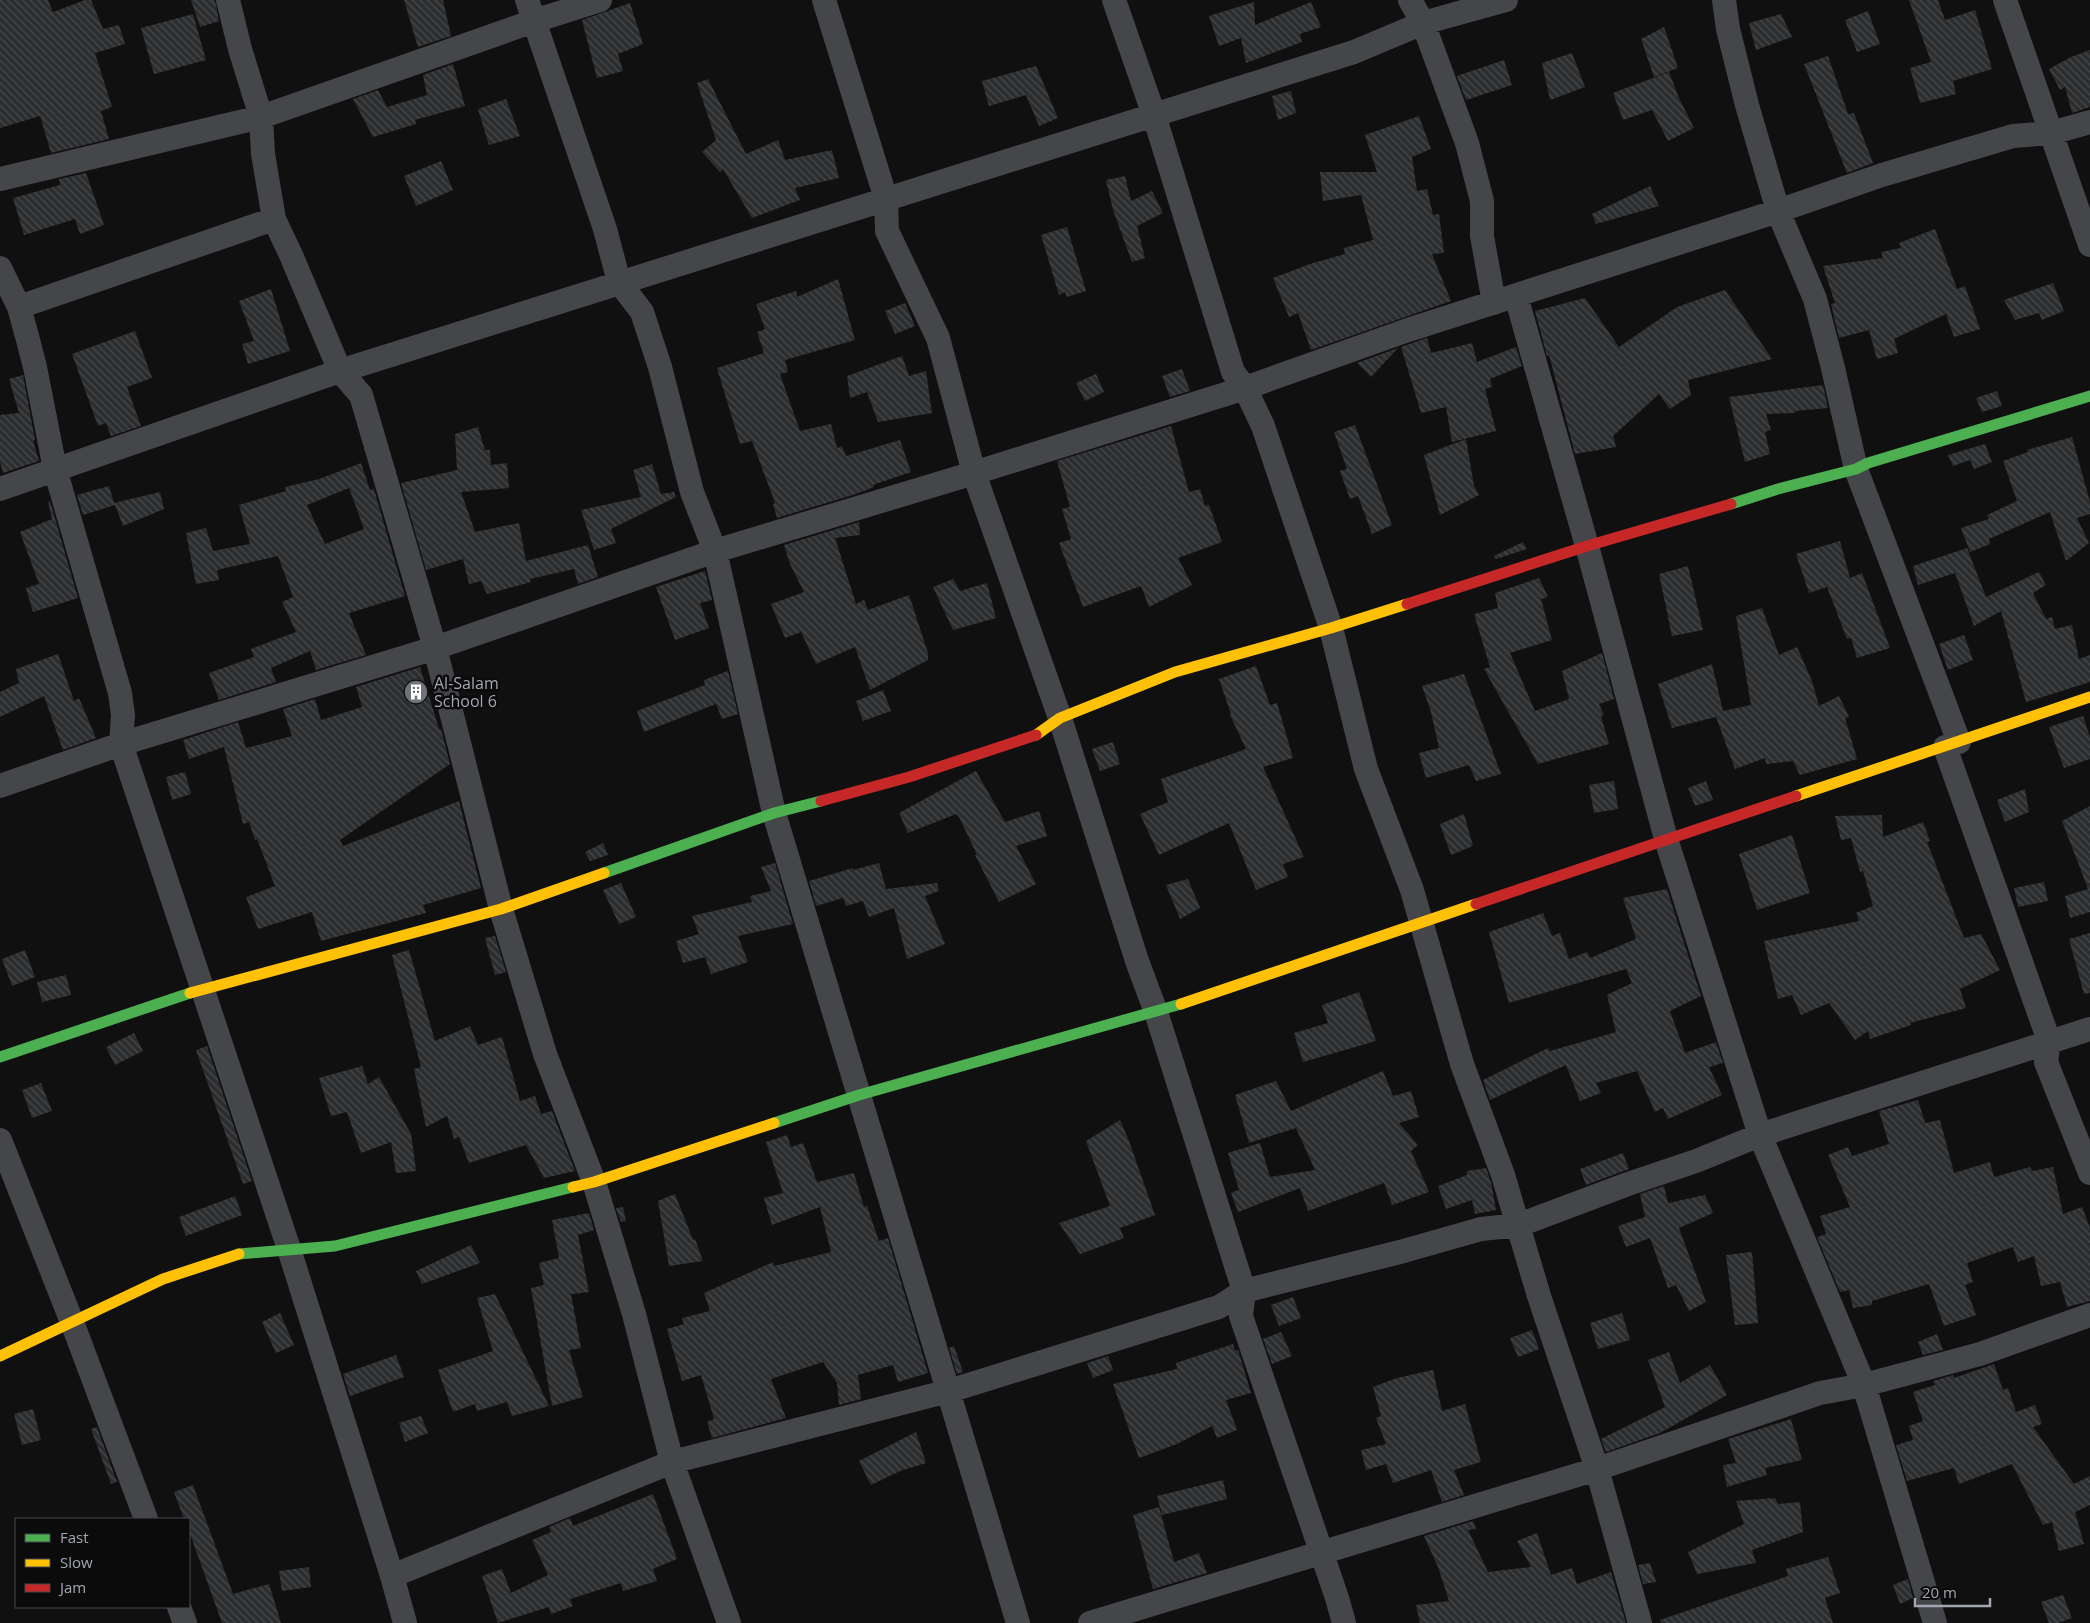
<svg xmlns="http://www.w3.org/2000/svg" width="2090" height="1623" viewBox="0 0 2090 1623" font-family="'Open Sans',sans-serif">
<style>
.building{fill:url(#building-back-hatch);fill-rule:evenodd}
.lines{fill:none;stroke-linecap:round;stroke-linejoin:round}
.street{stroke:#454649;stroke-width:24}
.fast{stroke:#4caf50;stroke-width:11}
.slow{stroke:#ffc107;stroke-width:11}
.jam{stroke:#c62828;stroke-width:11}
.labels{text-anchor:middle;stroke-width:5;stroke-linejoin:round;paint-order:stroke}
.poi-label{font-size:16px;fill:#a2a7b1;stroke:#0b0b0c;text-anchor:start}
</style>
<defs>
<pattern id="building-back-hatch" width="6" height="6" patternUnits="userSpaceOnUse" patternTransform="scale(1.25)"><rect width="6" height="6" fill="#2c2d2e"/><path d="M-1 5l2 2M0 0l6 6M5-1l2 2" fill="none" stroke="#47494a"/></pattern>
</defs>
<rect width="100%" height="100%" fill="#101011"/>
<path class="building" d="M0 0H48L53 12 85 0H91L103 29 119 25 125 44 95 53 112 107 101 111 109 139 51 153 40 116 0 128Z
M191 0H215L219 21 200 27Z
M404 0H443L451 36 418 47Z
M1909 0H1938L1945 20 1975 10 1992 69 1953 81 1956 94 1920 103 1910 68 1931 62Z
M1254 2 1255 25 1311 2 1321 27 1300 34 1302 42 1246 63 1241 38 1219 46 1209 16Z
M630 3 643 44 618 54 623 71 597 78 582 20Z
M1868 11 1880 44 1857 52 1845 20Z
M193 14 206 60 154 74 141 28Z
M1781 14 1792 37 1756 50 1749 23Z
M1664 27 1678 68 1654 77 1641 39Z
M2090 50V107L2072 113 2065 87 2060 90 2049 69 2071 57Z
M1572 53 1585 87 1550 100 1542 63Z
M1828 56 1848 114 1854 113 1873 163 1847 173 1804 64Z
M1504 60 1512 85 1466 100 1457 76Z
M453 64 465 106 415 120 416 124 373 137 353 99 378 90 387 107 427 95 423 75Z
M1036 66 1058 118 1039 126 1026 95 989 106 982 81Z
M1669 72 1679 98 1694 128 1668 141 1652 110 1623 120 1613 93Z
M708 79 746 154 778 140 785 160 832 150 839 178 795 188 800 200 752 218 723 169 720 172 702 152 716 140 697 83Z
M1291 91 1296 113 1278 120 1272 96Z
M506 99 520 136 489 145 478 109Z
M1419 116 1431 149 1412 157 1417 191 1427 189 1433 215 1439 214 1444 253 1432 254 1451 301 1311 350 1298 313 1289 317 1273 278 1310 264 1345 254 1344 248 1373 240 1361 195 1323 201 1320 172H1377L1365 135Z
M441 161 453 190 416 206 404 176Z
M86 173 104 225 80 234 75 219 24 235 13 198 60 185 59 179Z
M1125 176 1131 201 1152 191 1163 213 1137 226 1145 258 1132 262 1113 210 1106 180Z
M1650 186 1659 206 1596 224 1592 214Z
M1067 227 1086 291 1067 297 1065 292 1059 295 1041 235Z
M1935 229 1957 289 1965 286 1980 329 1954 337 1946 314 1894 339 1898 353 1877 359 1869 330 1839 338 1831 304 1835 303 1823 266 1883 258 1881 252 1901 248 1899 243Z
M838 279 855 340 785 360 788 372 780 374 800 431 831 424 837 448 842 446 846 456 900 440 911 472 873 485 874 487 856 494 777 518 773 504 775 503 752 441 740 444 717 368 764 353 757 332 765 329 756 304 796 291 797 297Z
M2053 283 2064 311 2042 320 2039 313 2015 320 2004 300Z
M271 289 290 351 248 364 242 344 254 341 239 301Z
M1725 290 1772 359 1688 380 1691 395 1670 409 1659 394 1613 436 1616 447 1575 454 1549 355 1547 356 1535 311 1585 298 1619 347 1677 307Z
M905 303 915 326 895 334 885 311Z
M135 331 152 378 127 387 141 426 111 436 106 423 98 426 72 354Z
M1427 338 1431 353 1472 343 1477 362 1516 347 1522 366 1490 379 1492 387 1485 389 1496 431 1452 442 1446 407 1421 413 1401 347Z
M1398 348 1371 377 1357 363Z
M902 356 909 376 926 371 932 413 878 422 867 392 850 398 847 376Z
M1182 369 1190 391 1170 397 1162 376Z
M1096 374 1104 392 1085 401 1076 383Z
M23 375 35 440 33 441 39 461 3 473 0 462V415L19 413 9 379Z
M1823 385 1828 408 1795 411V413L1766 414 1771 430 1765 432 1770 454 1745 462 1729 397Z
M1997 391 2002 406 1982 412 1976 398Z
M1355 425 1392 525 1372 534 1358 496 1350 499 1340 471 1347 469 1334 432Z
M1171 426 1189 492 1200 489 1205 506 1209 505 1222 542 1178 558 1192 585 1149 607 1141 586 1083 607 1059 543 1071 539 1062 509 1070 507 1057 461Z
M478 427 485 450H490L491 465 507 463 509 488 461 492 475 532 519 523 526 561 588 545 598 577 578 584 574 569 530 579 531 582 487 594 481 581 469 584 463 559 426 570 401 483 457 470 455 434Z
M2072 437 2090 502V514L2077 518 2089 543 2066 561 2050 512 1989 539 1990 544 1970 552 1961 528 1989 519 1987 515 2017 501 2003 461 2028 452 2027 450Z
M1466 439 1474 486 1479 495 1440 515 1424 455Z
M1985 444 1992 462 1974 469 1970 460 1953 466 1948 455Z
M361 463 370 490 374 489 405 596 349 613 366 655 316 670 310 651 271 668 276 682 219 700 209 673 254 657 251 649 296 632 282 602 293 597 278 556 217 570 219 580 196 584 186 533 206 528 213 551 250 544 239 505 286 491 285 487 319 479ZM349 488 364 529 325 544 307 505Z
M652 464 661 494 674 492 676 497 611 529 616 543 594 550 581 510 641 497 633 470Z
M109 486 114 503 160 492 164 509 123 526 115 505 83 515 77 495Z
M50 501 78 598 33 612 26 588 39 584 20 532 52 519 48 502Z
M859 522 860 535 835 538 856 604 864 600 868 610 909 595 928 653V660L870 690 855 647 816 664 801 632 785 638 771 604 804 592 790 564 784 545Z
M1840 541 1850 578 1862 573 1890 648 1857 658 1851 638 1847 639 1827 587 1809 593 1796 554Z
M1523 542 1527 549 1496 559 1494 556Z
M1967 548 1986 597 2039 572 2046 585 2033 593 2046 619 2052 617 2055 629 2072 625 2079 659 2090 655V682L2026 702 2001 611 1974 626 1955 573 1918 585 1913 566Z
M1688 566 1703 630 1672 636 1659 574Z
M705 571 712 600 700 603 709 628 675 640 656 587Z
M1539 578 1548 597 1541 599 1552 640 1510 653 1535 711 1569 699 1562 671 1602 653 1614 699 1599 704 1604 715 1601 716 1609 744 1538 764 1484 669 1490 667 1474 614 1498 608 1495 593Z
M953 579 960 591 987 583 996 618 953 630 933 587Z
M1762 608 1779 655 1797 647 1812 681 1819 706 1839 696 1849 717 1845 718 1857 759 1800 775 1793 761 1766 764 1765 758 1735 769 1716 717 1672 728 1658 684 1712 664 1723 711 1751 705 1736 616Z
M1964 635 1973 660 1948 670 1939 644Z
M58 654 74 701 79 698 96 738 63 750 44 696 0 717V692L19 683 16 669Z
M1256 666 1270 705 1277 703 1293 758 1263 767 1304 857 1283 864 1288 877 1256 890 1229 823 1159 855 1140 814 1168 802 1161 779 1246 749 1230 715 1231 714 1219 679Z
M420 667 439 729H441L450 764 340 840 343 846 459 801 481 888 423 905 426 913 321 941 312 912 258 929 246 897 275 886 257 839 255 840 249 822 243 824 224 747 189 759 183 740 238 722 246 748 292 736 283 709 315 699 321 720 362 707 356 687Z
M728 671 738 714 722 719 716 704 644 732 637 711 705 685 704 680Z
M1464 674 1501 774 1476 781 1469 765 1426 778 1419 753 1439 748 1431 712 1422 686Z
M883 690 891 711 863 721 856 701Z
M2083 716 2090 737V759L2064 768 2049 727Z
M1113 742 1120 764 1100 771 1092 749Z
M976 771 1005 822 1039 811 1047 836 1016 846 1036 884 999 902 975 855H977L959 817 956 814 908 833 899 813Z
M185 772 191 794 172 800 166 777Z
M1614 781 1618 809 1594 813 1589 785Z
M1706 781 1713 800 1695 806 1688 788Z
M2025 789 2029 812 2005 822 1997 800Z
M2090 806V912L2070 918 2065 896 2088 889 2062 821Z
M1464 814 1473 846 1451 855 1440 824Z
M1882 815 1883 837 1923 822 1930 841 1927 842 1964 938 1981 934 2000 970 1960 989 1966 1008 1910 1023 1911 1025 1870 1039 1868 1031 1855 1040 1829 1003 1801 1015 1792 995 1778 999 1764 941 1859 921 1856 913 1873 906 1863 871 1860 872 1851 838 1841 840 1835 816Z
M1792 835 1810 893 1757 910 1739 854Z
M603 843 608 855 590 861 585 852Z
M775 863 793 924 738 936 748 962 711 974 705 957 683 963 676 941 699 934 692 916 752 902 750 896 771 891 761 867Z
M879 863 886 889 937 883 939 891 925 896 945 944 907 959 894 908 869 917 863 901 846 906 843 898 816 906 809 881 853 868V870Z
M1188 879 1200 908 1180 919 1166 885Z
M2044 882 2048 901 2018 907 2014 888Z
M621 883 636 917 619 924 603 890Z
M1667 889 1701 996 1670 1011 1685 1053 1716 1042 1723 1063 1709 1067 1722 1095 1668 1119 1663 1108 1655 1112 1637 1071 1596 1083 1601 1093 1580 1101 1566 1065 1490 1100 1483 1080 1548 1048 1550 1051 1616 1032 1607 995 1632 983 1626 969 1509 1003 1489 932 1543 913 1552 936 1560 933 1569 959 1587 952 1590 958 1636 939 1623 898Z
M2090 933V993L2084 994 2069 939Z
M495 936 506 972 495 975 485 938Z
M25 950 35 977 12 986 2 959Z
M409 950 435 1041 470 1026 478 1045 502 1037 520 1101 535 1096 541 1114 552 1111 575 1171 544 1178 526 1145 469 1163 459 1137 454 1139 447 1116 426 1127 414 1069 421 1067 392 955Z
M66 975 71 995 42 1002 37 982Z
M1359 992 1376 1041 1303 1062 1294 1033 1328 1023 1322 1005Z
M134 1033 143 1051 115 1065 106 1047Z
M207 1046 252 1181 243 1184 196 1050Z
M362 1066 368 1084 379 1077 411 1134 416 1171 396 1173 391 1142 361 1153 347 1112 331 1116 319 1078Z
M1383 1071 1393 1096 1411 1091 1419 1117 1399 1123 1418 1145 1411 1151 1429 1192 1392 1205 1384 1183 1308 1211 1300 1188 1238 1212 1231 1193 1239 1190 1228 1153 1260 1143 1270 1177 1315 1170 1296 1128 1249 1143 1235 1095 1276 1081 1291 1111Z
M41 1083 52 1111 32 1118 22 1090Z
M1918 1100 1925 1123 1940 1120 1954 1173 1990 1162 1994 1177 2030 1167 2032 1171 2053 1167 2063 1214 2082 1207 2090 1228V1301L2067 1307 2060 1282 2041 1286 2034 1256 2018 1262 2013 1247 1967 1263 1973 1282 1965 1285 1976 1315 1944 1326 1929 1284 1872 1301V1305L1853 1308 1849 1290 1840 1292 1817 1237 1826 1234 1820 1216 1850 1207 1828 1155 1848 1147 1852 1156 1889 1144 1879 1111Z
M1120 1120 1129 1141 1155 1215 1120 1228 1124 1238 1080 1254 1059 1223 1110 1206 1086 1141Z
M787 1135 791 1147 803 1143 817 1182 854 1173 864 1207 867 1206 879 1241 888 1238 928 1373 898 1382 893 1365 858 1375 861 1399 839 1405 837 1383 823 1362 771 1379 786 1418 712 1438 707 1422 714 1419 701 1375 682 1381 667 1329 684 1324 682 1318 710 1311 704 1293 773 1262 774 1266 831 1252 820 1207 772 1225 764 1198 783 1193 766 1142Z
M1623 1153 1629 1169 1586 1185 1580 1169Z
M1486 1168 1491 1182 1496 1210 1475 1214 1472 1200 1446 1209 1438 1186 1467 1175V1171Z
M1664 1186 1668 1203 1705 1195 1713 1213 1679 1228 1706 1302 1689 1311 1676 1285 1668 1288 1650 1238 1626 1247 1618 1226 1645 1217 1640 1194Z
M675 1194 693 1240 695 1239 703 1261 669 1266 658 1201Z
M235 1196 242 1215 186 1236 179 1217Z
M623 1207 626 1221 621 1222 616 1208Z
M589 1213 594 1230 578 1235 589 1292 571 1294 581 1348 569 1350 583 1397 552 1406 531 1288 544 1285 539 1263 559 1258 552 1220Z
M471 1245 480 1263 422 1284 416 1271Z
M1752 1252 1758 1323 1735 1325 1726 1255Z
M495 1294 549 1406 512 1416 507 1402 477 1411 475 1404 453 1412 438 1370 493 1351 477 1298Z
M1293 1297 1301 1318 1279 1326 1271 1305Z
M280 1313 294 1345 276 1353 262 1322Z
M1622 1313 1630 1340 1598 1349 1590 1323Z
M1532 1330 1539 1349 1518 1357 1510 1338Z
M1281 1332 1292 1356 1272 1364 1263 1339Z
M1937 1334 1943 1350 1923 1355 1918 1342Z
M1233 1344 1235 1351 1238 1350 1251 1393 1226 1400 1237 1430 1217 1438 1212 1426 1177 1444 1139 1458 1113 1384 1177 1369 1176 1363Z
M954 1346 963 1372 957 1374 949 1348Z
M1669 1352 1680 1383 1710 1365 1727 1395 1660 1433 1606 1452 1601 1439 1665 1407 1648 1360Z
M396 1355 404 1377 350 1396 343 1374Z
M1108 1356 1113 1370 1093 1378 1087 1363Z
M1994 1364 2003 1390 2008 1388 2016 1412 2035 1405 2042 1424 2033 1427 2074 1484 2090 1476V1505L2075 1512 2084 1544 2059 1551 2052 1522 2043 1525 2012 1464 1959 1484 1954 1468 1907 1481 1896 1445 1913 1440 1909 1426 1923 1421 1913 1392 1935 1385 1933 1381 1953 1375 1954 1378Z
M1433 1370 1442 1411 1465 1404 1481 1462 1454 1470 1464 1495 1442 1502 1431 1470 1393 1483 1386 1464 1366 1470 1361 1450 1386 1444 1376 1418 1381 1416 1373 1387 1397 1378Z
M33 1409 41 1440 22 1445 14 1414Z
M421 1416 428 1433 405 1442 399 1423Z
M1791 1419 1802 1460 1765 1468 1767 1475 1727 1487 1723 1465 1736 1463 1728 1439Z
M97 1427 117 1482 111 1484 91 1429Z
M916 1432 926 1463 900 1471 871 1485 859 1461Z
M1223 1480 1227 1499 1162 1515 1157 1496Z
M193 1485 233 1594 269 1584 281 1623H222L189 1531V1519H184L174 1492Z
M653 1494 677 1559 653 1569 657 1581 623 1591 621 1583 570 1599 573 1606 551 1614 549 1607 498 1623 482 1576 502 1569 511 1593 548 1575 532 1540 551 1532 549 1527 570 1518 573 1526Z
M1775 1498 1778 1504 1800 1502 1803 1532 1752 1550 1756 1563 1697 1574 1688 1552 1744 1524 1736 1501Z
M1159 1507 1174 1562 1199 1553 1207 1573 1153 1589 1133 1515Z
M1473 1521 1476 1529 1468 1530 1488 1572 1531 1567 1517 1541 1537 1533 1551 1575 1572 1568 1577 1584 1611 1572 1626 1623H1420L1416 1605 1449 1601 1438 1567 1424 1536Z
M1828 1557 1840 1593 1825 1598 1833 1623H1661L1660 1620 1788 1576 1786 1569Z
M1650 1563 1656 1582 1643 1584 1638 1565Z
M309 1567 311 1587 282 1591 279 1571Z
M1908 1579 1913 1598 1900 1604 1893 1585Z
M2063 1595 2072 1618 2058 1623H2049L2041 1602Z"/>
<g class="lines">
<path class="street" d="M228 0 240 49 261 117 263 154 274 219 291 255 340 371 361 395 435 648 501 909 545 1054 594 1182 634 1314 672 1462 729 1623
M527 0 605 229 619 282 642 312 660 367 692 492 715 551 774 813 1018 1623
M824 0 886 199 887 231 938 338 974 473 1060 718 1137 961 1156 1012 1244 1291 1241 1316 1337 1598 1344 1623
M1114 0 1154 115 1233 372 1245 388 1263 426 1331 628 1366 769 1412 890 1462 1064 1503 1175 1539 1296 1597 1469 1640 1623
M1410 0 1423 23 1467 143 1482 201V236L1494 303
M1724 0 1728 29 1747 105 1778 211 1815 299 1833 368 1856 469 1959 742
M2005 0 2090 245
M0 179 261 117 534 21 600 0
M0 268 19 307 27 336 35 367 55 469 120 693 123 715 121 744 289 1249 392 1576 405 1623
M1516 296 1587 546 1666 839 1760 1135 1864 1385 1935 1623
M19 307 274 219
M0 489 340 371 1354 52 1423 23 1506 0
M1945 747 2049 1041 2046 1062 2090 1173
M0 786 121 744 435 648 715 551 974 473 1245 388 1408 330 1778 211 1882 175 2013 136 2051 133 2090 122
M0 1140 72 1322 146 1519
M392 1576 672 1462 949 1391 1219 1307 1244 1291 1400 1252 1481 1229 1519 1225 1628 1184 1696 1161 1760 1135 2090 1029
M179 1607 185 1623
M1090 1623 1597 1469 1820 1393 1864 1385 1980 1354 2090 1315"/>
<path class="fast" d="M1731 504 1778 489 1856 469 1868 463 2090 396
M604 873 774 813 821 801
M0 1057 190 993
M774 1123 859 1095 1181 1004
M239 1254 335 1246 573 1187"/>
<path class="slow" d="M1036 735 1060 718 1175 672 1331 628 1407 604
M1796 796 2090 697
M190 993 501 909 604 873
M1181 1004 1476 904
M573 1187 594 1182 774 1123
M0 1356 163 1279 239 1254"/>
<path class="jam" d="M1407 604 1587 546 1731 504
M821 801 909 777 1036 735
M1476 904 1796 796"/>
</g>
<defs>
<g id="building-disc" transform="scale(1.25)"><circle r="9.5" fill="#6f7279" stroke="#0b0b0c"/><path d="M-4-6H4V6H1V3H-1V6H-4ZM-2.5-4.3h1.7v1.8h-1.7ZM.8-4.3h1.7v1.8H.8ZM-2.5-1h1.7V.8h-1.7ZM.8-1h1.7V.8H.8Z" fill="#fff"/></g>
</defs>
<g fill-rule="evenodd">
<use href="#building-disc" x="416" y="692"/>
</g>
<g class="labels">
<g class="poi-label">
<text x="434" y="689">Al-Salam<tspan x="434" dy="18">School 6</tspan></text>
</g>
</g>
<rect x="15" y="1518" width="175" height="90" fill="#0b0b0c" stroke="#47494e"/>
<rect x="25" y="1534" width="25" height="8" fill="#4caf50" stroke="#47494e"/>
<text x="60" y="1543" font-size="15" fill="#a2a7b1">Fast</text>
<rect x="25" y="1559" width="25" height="8" fill="#ffc107" stroke="#47494e"/>
<text x="60" y="1568" font-size="15" fill="#a2a7b1">Slow</text>
<rect x="25" y="1584" width="25" height="8" fill="#c62828" stroke="#47494e"/>
<text x="60" y="1593" font-size="15" fill="#a2a7b1">Jam</text>
<path d="M1915 1598v8h75v-8" fill="none" stroke="#a2a7b1" stroke-width="2.5"/>
<text x="1922" y="1598" font-size="15" fill="#a2a7b1" stroke="#0b0b0c" stroke-width="4" paint-order="stroke">20 m</text>
</svg>
